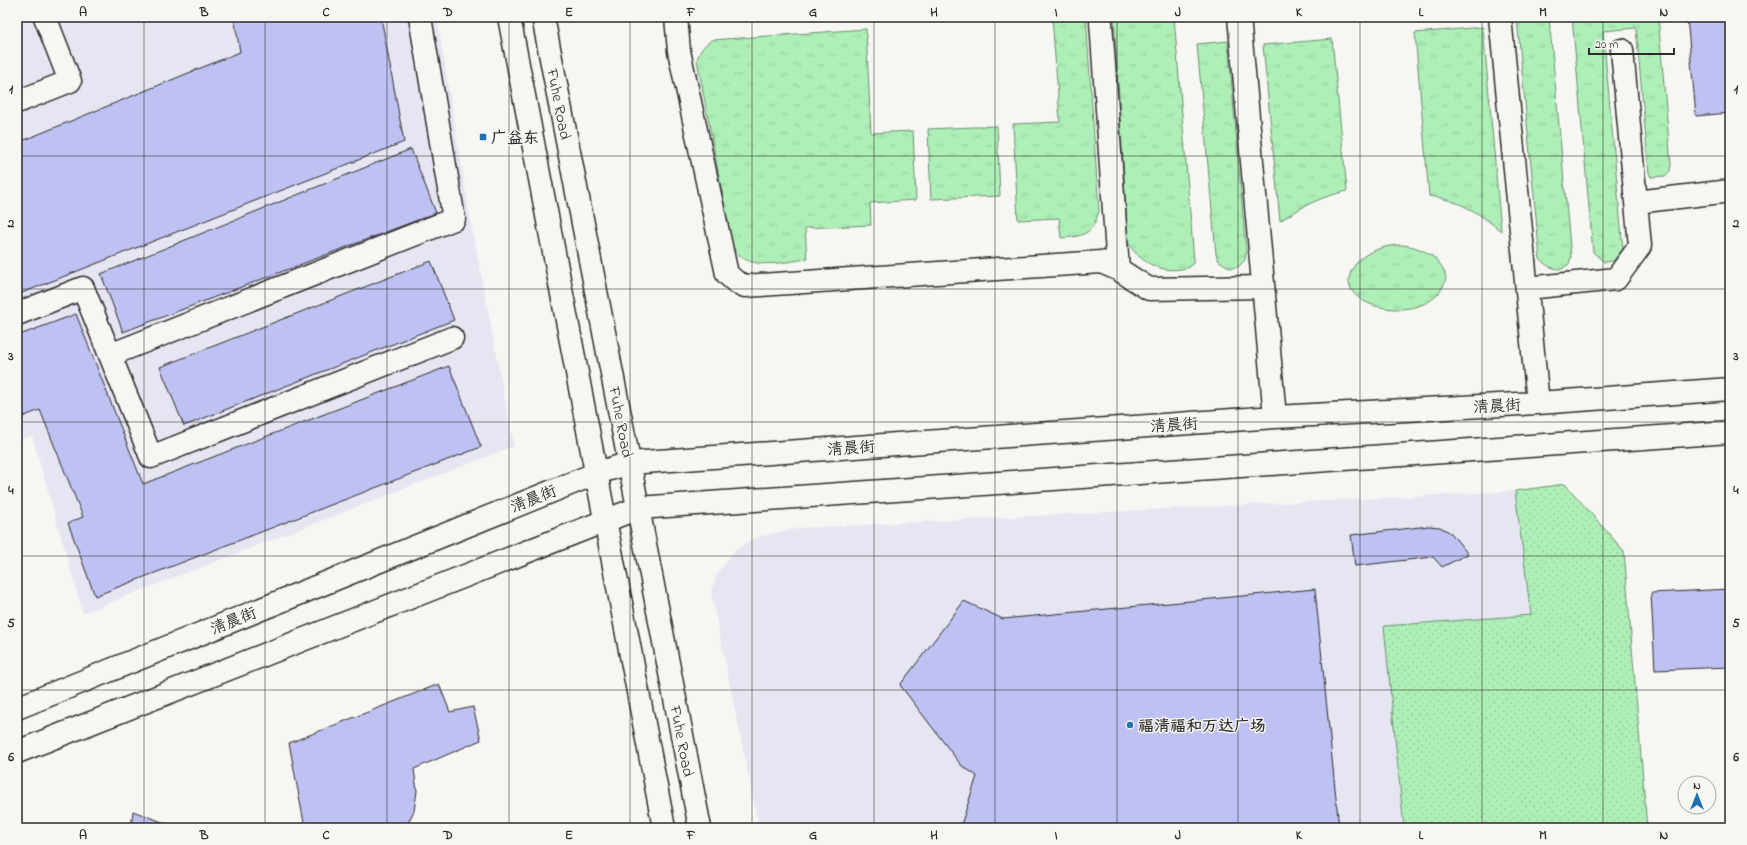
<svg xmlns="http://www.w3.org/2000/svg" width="1747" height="845" viewBox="0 0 1747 845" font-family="'Indie Flower','LXGW WenKai TC',sans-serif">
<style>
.built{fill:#e6e6f2}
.grass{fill:url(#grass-tufts);stroke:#6c8d71}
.park{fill:url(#park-dots);stroke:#6c8d71}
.building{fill:#bfc1f3;stroke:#2b2b2b}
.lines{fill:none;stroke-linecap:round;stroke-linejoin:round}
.minor-casing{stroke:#2b2b2b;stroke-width:25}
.minor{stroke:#f6f6f2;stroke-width:22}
.grid{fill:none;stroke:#2b2b2b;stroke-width:1;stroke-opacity:0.55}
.poi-dot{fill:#1f6fb2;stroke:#f6f6f2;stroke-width:1.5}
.labels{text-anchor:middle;stroke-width:3;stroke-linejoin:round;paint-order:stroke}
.street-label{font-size:16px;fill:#2b2b2b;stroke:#f6f6f2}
.poi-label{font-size:16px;font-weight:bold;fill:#2b2b2b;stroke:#f6f6f2;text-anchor:start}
.neatline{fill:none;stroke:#2b2b2b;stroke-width:1.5}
.grid-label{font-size:13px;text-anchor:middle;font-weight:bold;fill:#2b2b2b}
</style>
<defs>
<pattern id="grass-tufts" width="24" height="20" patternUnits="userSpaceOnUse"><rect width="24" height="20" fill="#aeefb7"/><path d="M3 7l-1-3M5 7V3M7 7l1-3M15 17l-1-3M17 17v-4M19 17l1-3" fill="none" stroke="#96cd9e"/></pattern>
<pattern id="park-dots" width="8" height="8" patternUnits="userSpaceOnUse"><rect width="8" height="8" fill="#aeefb7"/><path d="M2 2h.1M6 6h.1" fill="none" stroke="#96cd9e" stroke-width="1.8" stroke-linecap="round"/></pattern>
</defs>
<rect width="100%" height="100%" fill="#f6f6f2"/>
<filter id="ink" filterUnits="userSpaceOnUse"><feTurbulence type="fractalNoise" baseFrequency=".025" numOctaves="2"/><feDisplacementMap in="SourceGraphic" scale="8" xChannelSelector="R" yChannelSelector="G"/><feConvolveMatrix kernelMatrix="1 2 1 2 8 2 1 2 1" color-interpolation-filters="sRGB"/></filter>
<g filter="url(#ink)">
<path class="built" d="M17 17H437L471 223 514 446 83 613 32 436 17 441Z
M1515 491 1531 615 1385 626 1404 828H759L711 592 717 574 737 548 758 537 800 528Z"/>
<path class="grass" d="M1052 17H1086L1099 211C1093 234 1083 237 1061 238L1059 218 1018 220 1013 124 1060 122Z
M1114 17H1174L1194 261 1190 267C1165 275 1142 265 1128 243Z
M1549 17 1571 257 1569 264 1562 269C1552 269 1546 266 1540 259L1517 19Z
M1572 17H1658L1671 165 1670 171 1665 176 1651 177 1649 173 1636 28 1603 31 1623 249 1613 261 1604 262 1593 252Z
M1483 27 1501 231C1478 212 1459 200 1429 196L1415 33Z
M866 29 871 133 913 131 916 200 870 203 871 225 805 228 807 259C783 262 744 273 732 245L697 60C700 50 703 46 712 40Z
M1332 39 1347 191C1320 197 1303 206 1280 221L1263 45Z
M1228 41 1246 251 1245 260 1238 267 1230 268 1218 260 1216 254 1197 44Z
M997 126 1000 196 931 199 928 129Z
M1396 245C1417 244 1442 256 1446 278 1435 331 1322 309 1355 265 1364 252 1381 247 1396 245Z"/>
<path class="park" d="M1565 484 1624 551 1647 828H1404L1384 626 1531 615 1515 491Z"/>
<path class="building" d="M234 17H381L404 142 17 295V143L240 52Z
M1687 17H1730V113L1696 116Z
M411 149 436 213 123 332 101 274Z
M431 261 454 320 184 426 160 367Z
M76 314 143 484 449 366 481 447 95 596 68 523 83 517 40 410 17 419V336Z
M1429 526 1440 527 1451 533 1468 554 1442 567 1433 557 1355 566 1351 535Z
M1315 589 1339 828H960L977 776 961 765 900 685 964 601 1003 619Z
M1730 589V667L1655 670 1651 593Z
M439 684 450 712 473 707 481 740 414 769 417 791 414 811 405 828H305L289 743Z
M133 811 170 825 173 828H131Z"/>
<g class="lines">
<g class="minor-casing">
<path id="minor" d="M509 17 664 828
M543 17 700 828
M676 17 679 51 727 274 736 282 745 286 1101 262 1118 269 1149 289 1263 287
M1239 17 1275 417
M1500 17 1538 403
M1101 22 1118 269
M17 102 70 81 45 17
M1636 202 1730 191
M1527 288 1616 279 1640 246 1622 50
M17 314 83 288 151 457 452 338
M110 355 454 219 420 17
M17 708 597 473 630 463 1275 417 1538 403 1730 389
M17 752 638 508 1730 432"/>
</g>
<use href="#minor" class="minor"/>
</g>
</g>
<path class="grid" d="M144 17V828M265 17V828M387 17V828M509 17V828M630 17V828M752 17V828M874 17V828M995 17V828M1117 17V828M1238 17V828M1360 17V828M1482 17V828M1603 17V828M17 156H1730M17 289H1730M17 422H1730M17 556H1730M17 690H1730"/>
<g class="poi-dot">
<rect x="479" y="133" width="8" height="8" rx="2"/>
<circle cx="1130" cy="725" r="4"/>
</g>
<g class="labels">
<g class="street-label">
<text transform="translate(560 104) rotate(79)" y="6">Fuhe Road</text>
<text transform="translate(1497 405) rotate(-3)" y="6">清晨街</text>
<text transform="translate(622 422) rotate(79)" y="6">Fuhe Road</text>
<text transform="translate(1174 424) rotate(-4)" y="6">清晨街</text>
<text transform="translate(851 447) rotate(-4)" y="6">清晨街</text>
<text transform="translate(533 498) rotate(-22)" y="6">清晨街</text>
<text transform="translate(233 620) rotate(-22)" y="6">清晨街</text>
<text transform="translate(683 741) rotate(79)" y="6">Fuhe Road</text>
</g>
<g class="poi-label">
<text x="491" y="143">广益东</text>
<text x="1138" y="731">福清福和万达广场</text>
</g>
</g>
<rect width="1747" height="845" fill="none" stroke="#f6f6f2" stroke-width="44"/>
<g transform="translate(1697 795)"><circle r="19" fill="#f6f6f2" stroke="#a5a5a2"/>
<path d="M0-3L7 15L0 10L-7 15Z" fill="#1f6fb2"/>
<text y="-6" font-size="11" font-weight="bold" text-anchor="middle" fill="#2b2b2b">N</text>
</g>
<path d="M1589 48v6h85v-6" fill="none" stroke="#2b2b2b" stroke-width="2"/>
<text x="1595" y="48" font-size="12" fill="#2b2b2b" stroke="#f6f6f2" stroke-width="3" paint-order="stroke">20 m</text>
<rect x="22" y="22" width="1703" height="801" class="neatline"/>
<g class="grid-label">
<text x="83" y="16">A</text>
<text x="204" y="16">B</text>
<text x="326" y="16">C</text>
<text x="448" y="16">D</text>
<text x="569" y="16">E</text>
<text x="691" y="16">F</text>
<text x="813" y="16">G</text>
<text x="934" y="16">H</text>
<text x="1056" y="16">I</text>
<text x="1178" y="16">J</text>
<text x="1299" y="16">K</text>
<text x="1421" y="16">L</text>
<text x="1543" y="16">M</text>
<text x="1664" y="16">N</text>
<text x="11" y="93">1</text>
<text x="1736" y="93">1</text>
<text x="11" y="227">2</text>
<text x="1736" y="227">2</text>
<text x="11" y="360">3</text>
<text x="1736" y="360">3</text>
<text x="11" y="494">4</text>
<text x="1736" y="494">4</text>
<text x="11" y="627">5</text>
<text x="1736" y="627">5</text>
<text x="11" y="761">6</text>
<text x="1736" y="761">6</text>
<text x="83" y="839">A</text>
<text x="204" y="839">B</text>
<text x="326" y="839">C</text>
<text x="448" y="839">D</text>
<text x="569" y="839">E</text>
<text x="691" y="839">F</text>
<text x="813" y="839">G</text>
<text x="934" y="839">H</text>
<text x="1056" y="839">I</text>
<text x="1178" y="839">J</text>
<text x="1299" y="839">K</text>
<text x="1421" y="839">L</text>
<text x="1543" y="839">M</text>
<text x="1664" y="839">N</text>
</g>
</svg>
